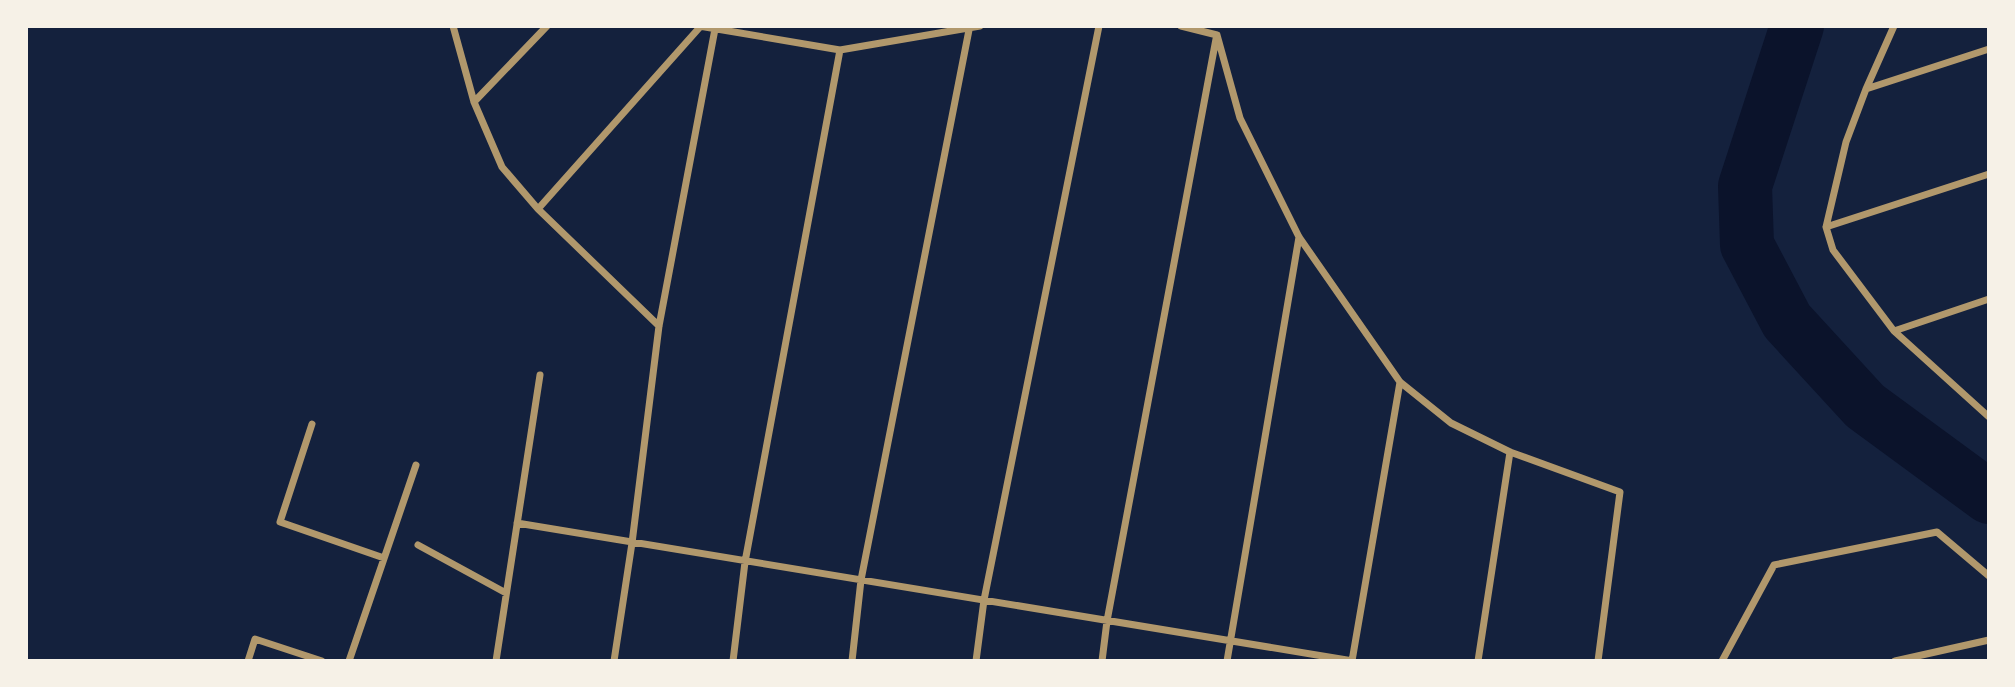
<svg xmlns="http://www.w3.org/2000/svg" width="2015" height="687" viewBox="0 0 2015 687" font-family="Montserrat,sans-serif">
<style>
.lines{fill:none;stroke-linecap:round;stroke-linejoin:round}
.river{stroke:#0b132b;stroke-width:54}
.minor{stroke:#b1986c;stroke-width:7}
</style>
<rect width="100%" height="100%" fill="#14213d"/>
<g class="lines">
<path class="river" d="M1797 26 1745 186 1747 245 1787 321 1865 406 1989 497"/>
<path class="minor" d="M453 26 474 102 502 167 538 209 659 326
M699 26 840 50 980 26
M1181 26 1217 35
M1894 26 1866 89 1846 142 1826 227 1833 250 1894 331 1989 417
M1217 35 1240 118 1299 237 1400 382 1451 423 1510 452 1620 492 1598 661
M1866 89 1989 49
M474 102 547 26
M538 209 700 27
M1826 227 1989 174
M1894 331 1989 299
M312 424 280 522 384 558
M517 523 1353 661
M418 545 506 593
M248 661 255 639 322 661
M349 661 416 465
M496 661 540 375
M614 661 632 543 659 326 715 29
M733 661 745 562 840 50
M852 661 861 580 969 30
M976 661 984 600 1099 26
M1102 661 1107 621 1216 39
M1227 661 1299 237
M1352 661 1400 382
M1478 661 1510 452
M1722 661 1774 565 1937 532 1989 576
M1895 661 1989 640"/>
</g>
<rect width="2015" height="687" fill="none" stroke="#f6f1e7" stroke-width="56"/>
</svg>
